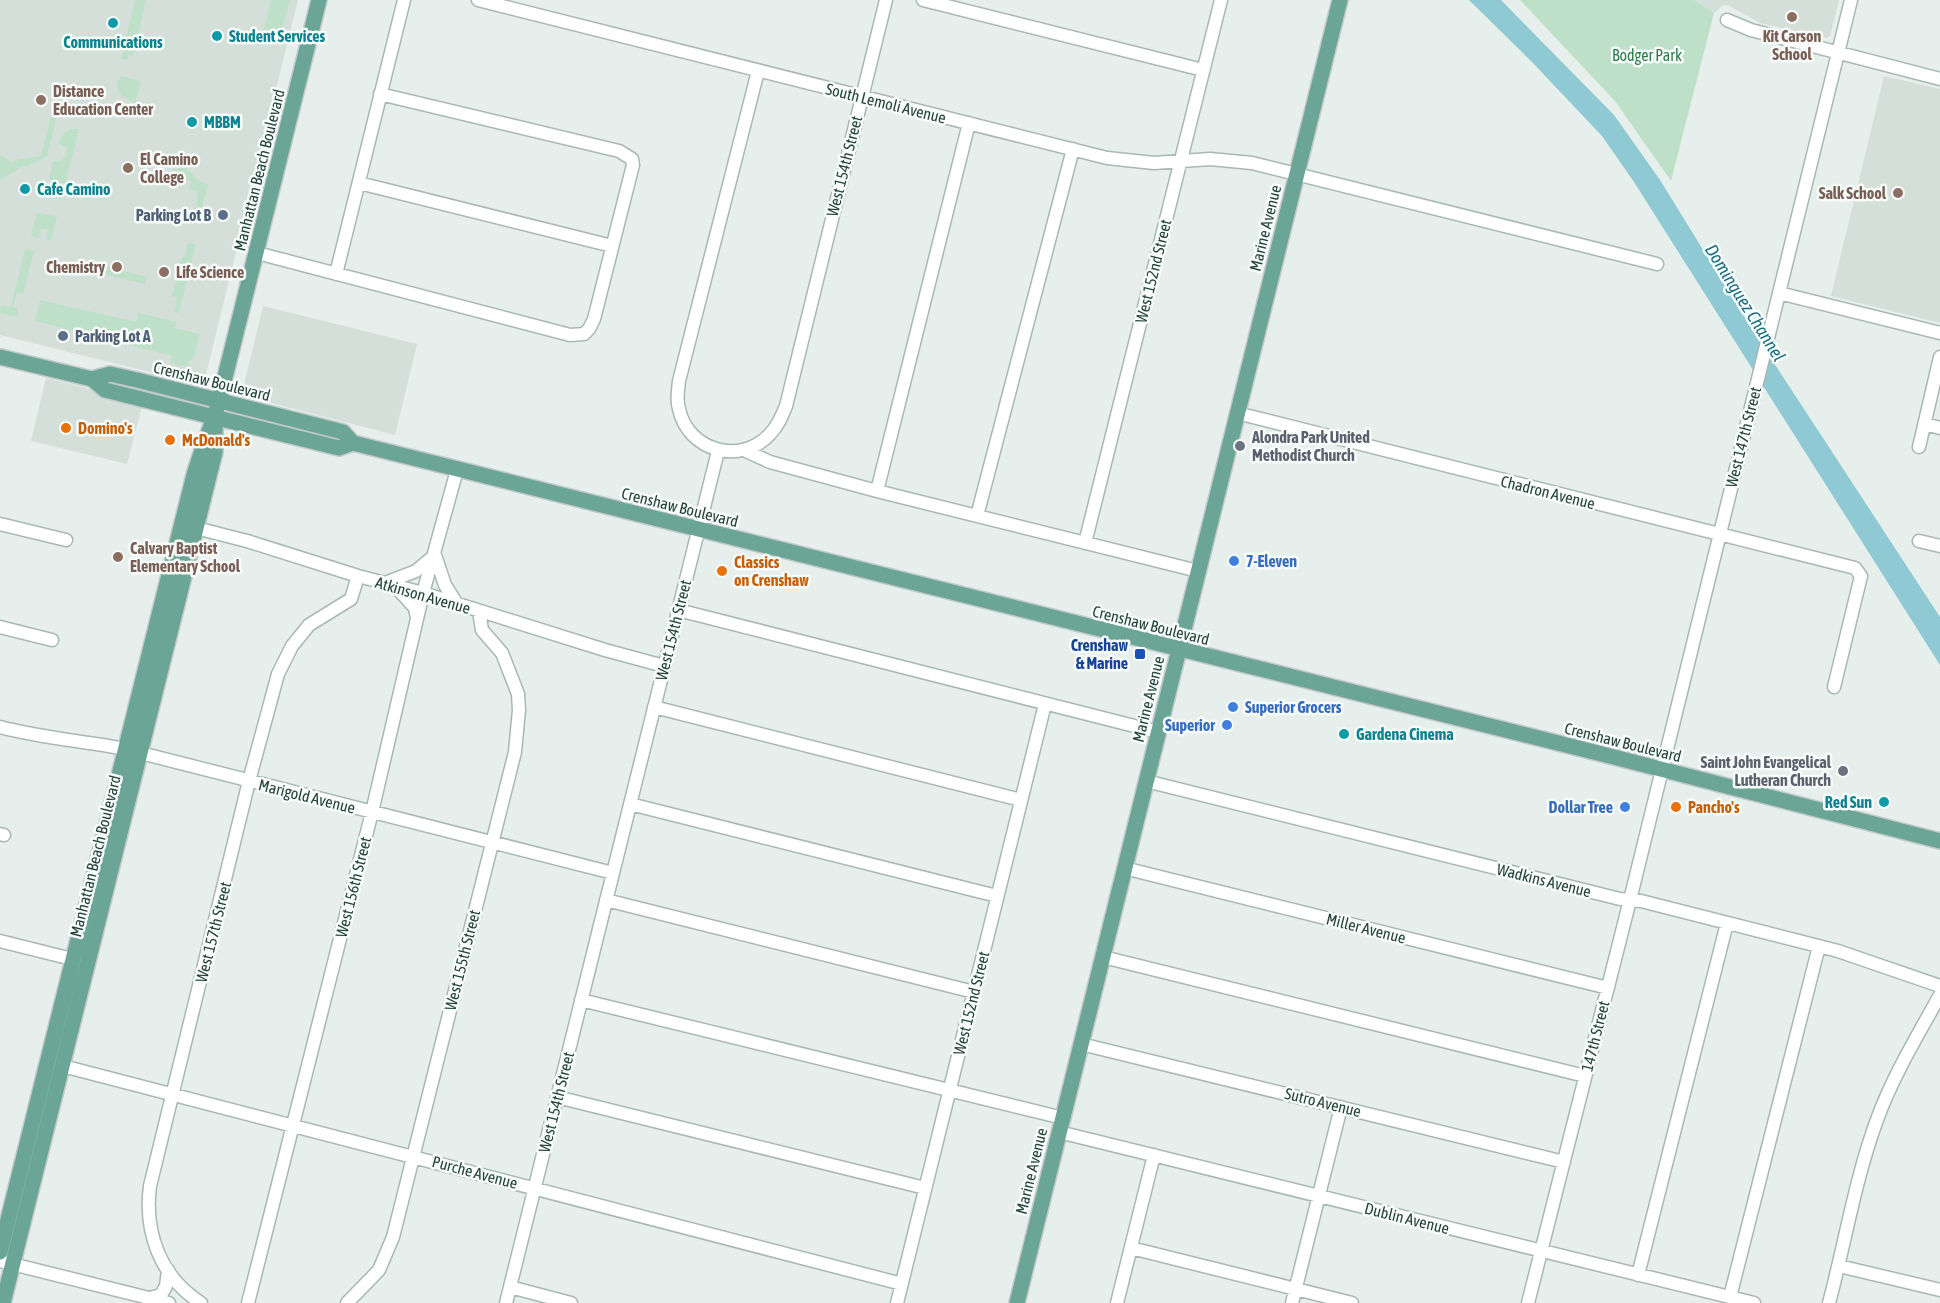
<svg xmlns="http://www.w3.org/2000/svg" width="1940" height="1303" viewBox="0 0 1940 1303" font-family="'Asap Condensed',sans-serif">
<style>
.built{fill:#d4dfda}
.green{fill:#bfe0c8}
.water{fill:#8ec9d4}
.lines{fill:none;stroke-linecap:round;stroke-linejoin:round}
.minor-casing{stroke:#a8b8b2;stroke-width:15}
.major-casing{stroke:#c2cac8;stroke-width:18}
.minor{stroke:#fff;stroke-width:12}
.major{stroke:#6aa596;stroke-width:15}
.education-dot{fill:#8d6e63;stroke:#f7fbf9;stroke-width:2}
.culture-dot{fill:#0f9aa8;stroke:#f7fbf9;stroke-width:2}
.service-dot{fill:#5c6f8a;stroke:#f7fbf9;stroke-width:2}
.food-dot{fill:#e8710a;stroke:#f7fbf9;stroke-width:2}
.worship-dot{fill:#6b7280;stroke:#f7fbf9;stroke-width:2}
.shop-dot{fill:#3f7fe0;stroke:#f7fbf9;stroke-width:2}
.transit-dot{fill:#1a4fb4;stroke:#f7fbf9;stroke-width:2}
.labels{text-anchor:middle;stroke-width:5;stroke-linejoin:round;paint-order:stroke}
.culture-label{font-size:16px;font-weight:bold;fill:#0d838f;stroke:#f7fbf9;text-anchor:start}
.education-label{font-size:16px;font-weight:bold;fill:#785e54;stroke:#f7fbf9;text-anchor:start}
.park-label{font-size:16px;fill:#2d7a4b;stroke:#f7fbf9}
.street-label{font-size:16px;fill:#24423a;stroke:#f7fbf9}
.service-label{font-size:16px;font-weight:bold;fill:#4e5e75;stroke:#f7fbf9;text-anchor:end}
.food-label{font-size:16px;font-weight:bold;fill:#c56008;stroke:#f7fbf9;text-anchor:start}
.worship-label{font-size:16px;font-weight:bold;fill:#5b616d;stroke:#f7fbf9;text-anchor:start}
.shop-label{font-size:16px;font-weight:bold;fill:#366cbe;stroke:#f7fbf9;text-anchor:start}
.transit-label{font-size:16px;font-weight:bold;fill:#164399;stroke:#f7fbf9;text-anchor:end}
.water-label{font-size:18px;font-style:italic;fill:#1c6f80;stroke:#f7fbf9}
</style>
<rect width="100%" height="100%" fill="#e6efeb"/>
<path class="built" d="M0 0H298L206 374 190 382 0 335Z
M1694 0H1839L1830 36 1827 38 1760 23 1728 5 1722 6 1714 13Z
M1884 76 1940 89V323L1831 296Z
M263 306 417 344 395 435 244 396 242 393Z
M46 378 143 402 127 464 31 441Z"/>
<path class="green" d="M135 0H146L133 56 129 55 127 60 121 59Z
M271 0H290L281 33 264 29Z
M1520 0H1694L1714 13 1671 181 1615 101Z
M121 76 141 81 135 104 119 93 117 83Z
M59 84 64 86 47 156 26 167 23 166 0 180V154L13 163 15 160 41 156Z
M71 129H79L65 184 49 179 53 161H61L66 156 67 148 58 143C60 138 65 132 71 129Z
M180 162 198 180 208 185 199 220 191 218 197 204 198 191 189 189 191 181 172 176 174 168 178 169Z
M37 212 57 217 51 241 46 239 48 230 41 228 38 238 31 236Z
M188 243 196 244 179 313 174 312 177 298 172 297 182 257H185Z
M25 249 34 251 23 294 17 292 13 307 18 309 17 317 0 313 1 305 11 307Z
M87 262 147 277 145 284 85 270Z
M40 300 136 322 139 313 176 322 175 328 200 334 194 357 188 362 190 367 171 364 172 356 35 321Z"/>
<path class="water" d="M1469 0H1501L1614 115 1660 180 1755 334 1940 617V665L1634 182 1602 136 1532 62Z"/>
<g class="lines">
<g class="minor-casing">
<path id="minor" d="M478 0 1107 158 1154 163 1210 159 1252 163 1657 264
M923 0 1203 70
M1727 20 1751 30 1940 79
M758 71 679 381C678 391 676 400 679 409 688 451 741 466 770 434 778 426 782 416 786 406L886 0
M359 183 612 246
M257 253 570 335 584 334 589 329 594 319 633 165 632 159 619 151 380 94
M336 274 404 0
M1779 293 1940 333
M1237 413 1855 568 1861 576 1834 687
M1925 424 1940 428
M1919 447 1940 357
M746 451 770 462 877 491 1198 571
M877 491 969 123
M977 516 1073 149
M0 524 66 540
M188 526 247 541 358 576 423 593 605 650 664 666
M1919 541 1940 546
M1085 543 1221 0
M385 583 416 571 435 555 445 585 457 604
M396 587 415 608 417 618
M678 610 1158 732
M0 627 52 640
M654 707 1021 800
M0 727C41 738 84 741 125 749L613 873
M1146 781 1620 899 1641 901 1838 951 1940 986
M630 804 997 896
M0 834 4 835
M1124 868 1608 988
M606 900 974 992
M0 941 80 961
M1103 957 1585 1076
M581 1000 1063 1118
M1081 1044 1564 1162
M55 1064 902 1284
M557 1097 925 1188
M1059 1132 1754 1303
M1131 1248 1352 1303
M0 1261 169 1303
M1839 1266 1940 1290
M1638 1275 1727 923
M510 1287 571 1303
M1730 1297 1819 946
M150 1298 161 1295 166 1286 168 1270
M201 1303C160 1277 144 1232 150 1186L249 781 278 674 292 646 309 625 351 599 358 576
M248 1303 372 812 423 593 457 470
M347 1303 379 1270 393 1237 515 752 519 710 518 694 502 653 482 630 479 611
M506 1303 718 451
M897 1303 1045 704
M1117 1303 1154 1155
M1292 1303 1341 1107
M1528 1303 1630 900 1851 0
M1829 1303C1845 1243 1856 1175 1878 1117 1894 1074 1918 1035 1940 995"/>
</g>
<g class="major-casing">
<path id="major" d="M0 357 92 379 105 390 339 448 353 443 1610 756 1940 841
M92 379 110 374 137 380 343 432 353 443
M0 1252 194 475C201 450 212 426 219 401L319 0
M3 1303 215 452V423
M1017 1303 1340 0"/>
</g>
<use href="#minor" class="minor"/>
<use href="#major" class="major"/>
</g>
<g class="education-dot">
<circle cx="1792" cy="17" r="6"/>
<circle cx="41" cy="100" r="6"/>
<circle cx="128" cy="168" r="6"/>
<circle cx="1898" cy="193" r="6"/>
<circle cx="117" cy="267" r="6"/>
<circle cx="164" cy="272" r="6"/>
<circle cx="118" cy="557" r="6"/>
</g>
<g class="culture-dot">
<circle cx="113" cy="23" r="6"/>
<circle cx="217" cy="36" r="6"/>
<circle cx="192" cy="122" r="6"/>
<circle cx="25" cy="189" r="6"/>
<circle cx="1344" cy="734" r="6"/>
<circle cx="1884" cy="802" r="6"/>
</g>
<g class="service-dot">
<circle cx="223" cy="215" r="6"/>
<circle cx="63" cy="336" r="6"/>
</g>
<g class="food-dot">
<circle cx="66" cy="428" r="6"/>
<circle cx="170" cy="440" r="6"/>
<circle cx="722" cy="571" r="6"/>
<circle cx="1676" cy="807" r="6"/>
</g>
<g class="worship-dot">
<circle cx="1240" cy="446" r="6"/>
<circle cx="1843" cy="771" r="6"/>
</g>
<g class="shop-dot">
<circle cx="1234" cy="561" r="6"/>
<circle cx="1233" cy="707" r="6"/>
<circle cx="1227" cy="725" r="6"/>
<circle cx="1625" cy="807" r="6"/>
</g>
<rect class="transit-dot" x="1134" y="648" width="12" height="12" rx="3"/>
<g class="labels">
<g class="culture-label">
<text x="229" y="42">Student Services</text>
<text x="113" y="48" text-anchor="middle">Communications</text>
<text x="204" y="128">MBBM</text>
<text x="37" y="195">Cafe Camino</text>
<text x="1356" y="740">Gardena Cinema</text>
<text x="1872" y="808" text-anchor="end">Red Sun</text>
</g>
<g class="education-label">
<text x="1792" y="42" text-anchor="middle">Kit Carson<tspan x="1792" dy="18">School</tspan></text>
<text x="53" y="97">Distance<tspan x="53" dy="18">Education Center</tspan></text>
<text x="140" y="165">El Camino<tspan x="140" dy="18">College</tspan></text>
<text x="1886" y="199" text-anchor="end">Salk School</text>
<text x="105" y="273" text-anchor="end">Chemistry</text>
<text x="176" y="278">Life Science</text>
<text x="130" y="554">Calvary Baptist<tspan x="130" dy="18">Elementary School</tspan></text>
</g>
<g class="park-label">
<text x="1647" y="61">Bodger Park</text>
</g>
<g class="street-label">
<text transform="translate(886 103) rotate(14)" y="6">South Lemoli Avenue</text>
<text transform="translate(844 166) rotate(-76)" y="6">West 154th Street</text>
<text transform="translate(259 170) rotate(-76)" y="6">Manhattan Beach Boulevard</text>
<text transform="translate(1265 228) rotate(-76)" y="6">Marine Avenue</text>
<text transform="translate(1153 271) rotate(-76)" y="6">West 152nd Street</text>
<text transform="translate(212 381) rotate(14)" y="6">Crenshaw Boulevard</text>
<text transform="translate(1743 437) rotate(-76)" y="6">West 147th Street</text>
<text transform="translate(1548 492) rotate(14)" y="6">Chadron Avenue</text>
<text transform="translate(680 507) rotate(14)" y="6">Crenshaw Boulevard</text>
<text transform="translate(423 595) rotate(16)" y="6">Atkinson Avenue</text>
<text transform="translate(1151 625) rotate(14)" y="6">Crenshaw Boulevard</text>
<text transform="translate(673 630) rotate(-76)" y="6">West 154th Street</text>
<text transform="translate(1148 699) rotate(-76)" y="6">Marine Avenue</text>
<text transform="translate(1623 742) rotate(14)" y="6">Crenshaw Boulevard</text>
<text transform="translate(307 796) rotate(14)" y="6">Marigold Avenue</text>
<text transform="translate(95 856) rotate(-76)" y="6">Manhattan Beach Boulevard</text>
<text transform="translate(1544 880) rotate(14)" y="6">Wadkins Avenue</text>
<text transform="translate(353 887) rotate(-76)" y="6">West 156th Street</text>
<text transform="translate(1366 928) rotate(14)" y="6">Miller Avenue</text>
<text transform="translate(213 932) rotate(-76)" y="6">West 157th Street</text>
<text transform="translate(462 960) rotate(-76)" y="6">West 155th Street</text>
<text transform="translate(971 1003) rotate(-76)" y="6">West 152nd Street</text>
<text transform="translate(1595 1036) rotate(-76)" y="6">147th Street</text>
<text transform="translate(556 1102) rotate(-76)" y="6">West 154th Street</text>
<text transform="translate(1323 1102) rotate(14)" y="6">Sutro Avenue</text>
<text transform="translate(1031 1171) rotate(-76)" y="6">Marine Avenue</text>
<text transform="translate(475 1172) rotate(15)" y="6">Purche Avenue</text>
<text transform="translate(1407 1218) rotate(14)" y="6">Dublin Avenue</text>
</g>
<g class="service-label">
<text x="211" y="221">Parking Lot B</text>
<text x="75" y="342" text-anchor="start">Parking Lot A</text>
</g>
<g class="food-label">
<text x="78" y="434">Domino's</text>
<text x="182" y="446">McDonald's</text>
<text x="734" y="568">Classics<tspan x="734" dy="18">on Crenshaw</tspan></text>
<text x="1688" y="813">Pancho's</text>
</g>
<g class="worship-label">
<text x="1252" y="443">Alondra Park United<tspan x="1252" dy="18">Methodist Church</tspan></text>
<text x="1831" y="768" text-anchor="end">Saint John Evangelical<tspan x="1831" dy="18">Lutheran Church</tspan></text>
</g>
<g class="shop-label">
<text x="1246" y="567">7-Eleven</text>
<text x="1245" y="713">Superior Grocers</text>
<text x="1215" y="731" text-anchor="end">Superior</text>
<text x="1613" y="813" text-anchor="end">Dollar Tree</text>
</g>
<g class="transit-label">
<text x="1128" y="651">Crenshaw<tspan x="1128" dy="18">&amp; Marine</tspan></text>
</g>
<g class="water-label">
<text transform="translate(1745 303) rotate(58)" y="6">Dominguez Channel</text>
</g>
</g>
</svg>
